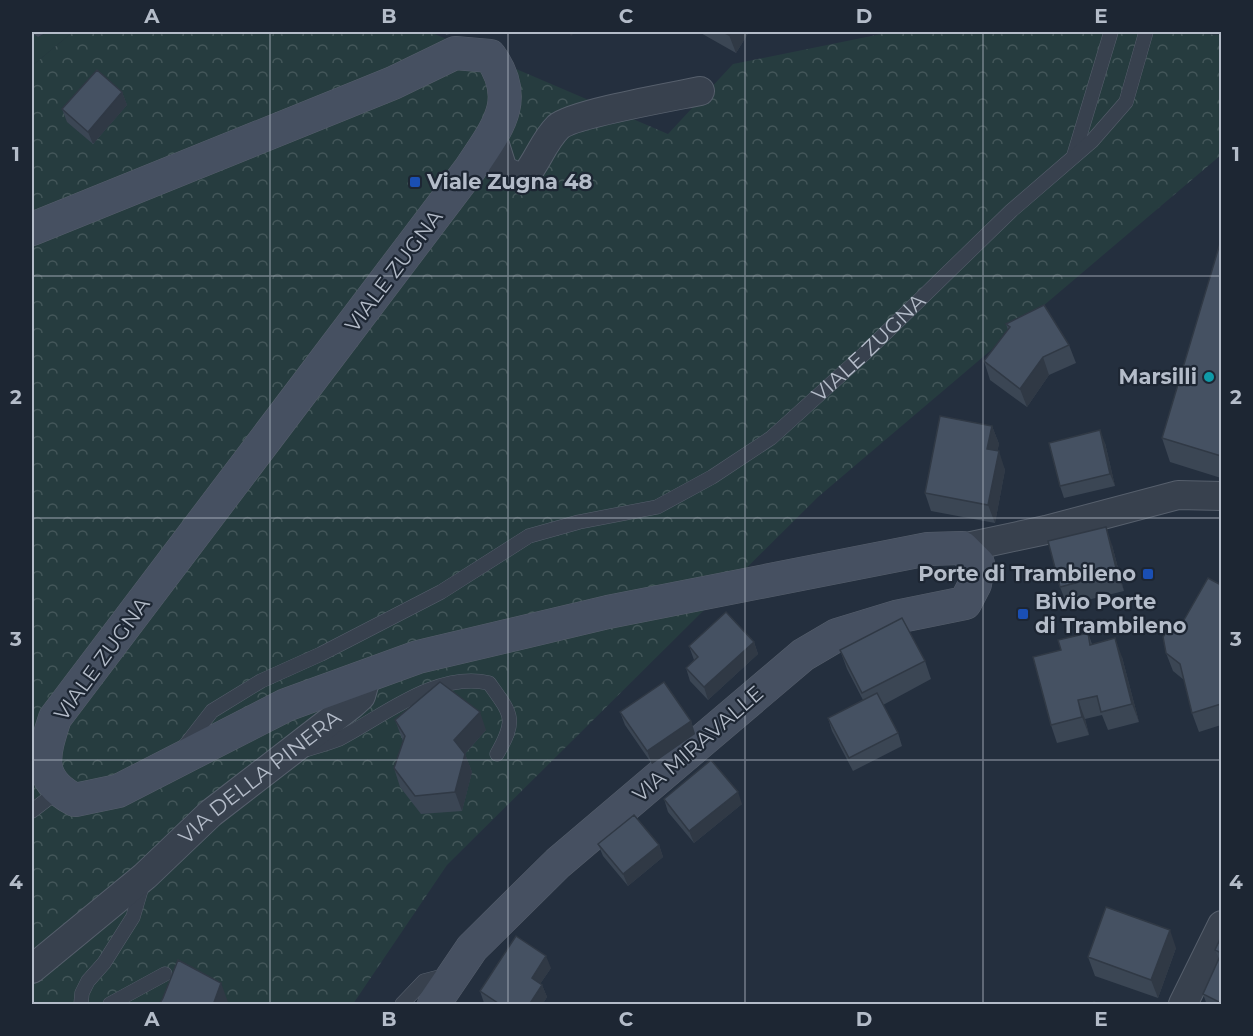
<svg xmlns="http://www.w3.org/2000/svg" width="1253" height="1036" viewBox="0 0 1253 1036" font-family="Montserrat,sans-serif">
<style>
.green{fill:#263c3f}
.forest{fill:url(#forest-crowns)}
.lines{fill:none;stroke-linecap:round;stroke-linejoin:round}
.lane-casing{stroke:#565f6c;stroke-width:15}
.street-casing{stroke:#565f6c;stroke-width:30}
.secondary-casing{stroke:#565f6c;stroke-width:34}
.lane{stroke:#38414e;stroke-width:14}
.street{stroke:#38414e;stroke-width:28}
.secondary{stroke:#465061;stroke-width:33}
.wall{fill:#3b4654}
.shaded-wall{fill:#303945}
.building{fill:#455162;stroke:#303945;stroke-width:1.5}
.grid{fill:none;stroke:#b4bcc9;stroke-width:1.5;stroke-opacity:0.55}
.transit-dot{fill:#1a4fb4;stroke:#1d2633;stroke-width:2}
.culture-dot{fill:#0f9aa8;stroke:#1d2633;stroke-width:2}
.labels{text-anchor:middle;stroke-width:4.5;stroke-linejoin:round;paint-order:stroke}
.poi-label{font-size:21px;font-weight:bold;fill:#b4bcc9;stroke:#1d2633;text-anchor:start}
.street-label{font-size:21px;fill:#b4bcc9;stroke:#1d2633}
.neatline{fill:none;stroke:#b4bcc9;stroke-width:2}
.grid-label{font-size:20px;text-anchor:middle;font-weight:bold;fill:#b4bcc9}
</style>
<defs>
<pattern id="forest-crowns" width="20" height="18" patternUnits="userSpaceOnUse" patternTransform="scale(1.5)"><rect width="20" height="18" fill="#263c3f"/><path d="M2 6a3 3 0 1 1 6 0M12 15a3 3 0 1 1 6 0" fill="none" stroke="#435659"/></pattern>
</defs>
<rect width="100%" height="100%" fill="#242f3e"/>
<path class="green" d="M47 32H73L32 66V33L38 37Z"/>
<path class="forest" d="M73 32H430L668 134 733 64 891 32H1170L1221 35V155L818 497 447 865 353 1004H32V66Z"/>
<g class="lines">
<g class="lane-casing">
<g id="lane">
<path d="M1074 155 1111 32"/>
<path id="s1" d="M184 747 212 711 261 681 321 654 441 592 529 536 579 522 657 507 712 477 771 438 864 354 1011 211 1092 141 1126 102 1146 32"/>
<path d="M308 749C318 746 329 743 339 739 384 716 436 671 489 683 512 715 517 719 497 754"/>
<path d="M32 811 58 791"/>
<path d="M81 1004 82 993 88 981 104 963 133 917 143 883"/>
<path d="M110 1004 165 974"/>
<path d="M402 1004 424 981 447 975"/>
</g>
</g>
<g class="street-casing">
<g id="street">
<path d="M492 135 503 170 516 176H525C538 161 543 142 558 127 572 114 676 96 700 91"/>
<path d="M962 548 1046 530 1178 495 1222 496"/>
<path id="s2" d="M32 969 145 876 211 813 351 705 361 696 367 675"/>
<path d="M1183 1004 1222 925"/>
</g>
</g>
<g class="secondary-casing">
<path id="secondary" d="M32 229 393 83 455 53 490 56C522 101 496 129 470 169L55 718C43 755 35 779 75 800L118 791 286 705 418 657 608 612 928 549 962 548 978 564 975 584 965 603 896 617 837 635 803 655 558 863 472 948 434 1004"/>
</g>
<use href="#lane" class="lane"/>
<use href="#street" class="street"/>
<use href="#secondary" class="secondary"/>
</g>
<path class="wall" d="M32 32H47L38 37 32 33Z
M445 32H457L446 35Z
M699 32H749L736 53Z
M122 92 127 105 93 144 67 122 62 109Z
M1221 240V478L1170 462 1162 438Z
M1006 324 1069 345 1076 363 1049 375 1027 407 990 380 984 361 1008 330Z
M992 426 999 444 997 451 1005 470 995 523 931 511 925 493Z
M1105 443 1115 486 1064 498 1060 486Z
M1112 545 1124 591 1067 605 1060 587Z
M1221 585V725L1199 732 1192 713 1184 680 1173 671 1166 653 1184 620Z
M1088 633 1092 644 1122 657 1139 722 1108 730 1102 715 1085 719 1089 735 1057 743 1051 725 1061 650Z
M754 642 758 654 708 700 690 681 686 668 694 660 689 646Z
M840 650 925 661 931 679 883 705 898 733 902 746 853 771 832 731 828 718 863 700 847 669Z
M620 712 691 721 695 734 652 764 625 725Z
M395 720 486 730 465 754 472 772 462 811 421 814 400 787 394 768 403 741Z
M664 799 742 804 694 843 668 812Z
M598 844 659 845 663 857 628 886 603 856Z
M1221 937V1005H1207L1203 994 1219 959 1215 950Z
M1176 948 1158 998 1095 976 1088 957Z
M551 968 540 984 542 985 547 997 542 1005H487L484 1003 480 991Z"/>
<path class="shaded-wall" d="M569 32H575L571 36Z
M731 32H749L736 53 729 35Z
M122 92 127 105 93 144 88 132Z
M1043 357 1049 375 1027 407 1020 389Z
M992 426 999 444 994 468 987 449Z
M1100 430 1105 443 1115 486 1110 474Z
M999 451 1005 470 995 523 988 505Z
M1106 527 1112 545 1124 591 1117 572Z
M1115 638 1122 657 1139 722 1132 704Z
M754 642 758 654 708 700 704 687Z
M1078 700 1085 719 1089 735 1082 717Z
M480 712 486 730 461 758 454 740Z
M691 721 695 734 652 764 647 751Z
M465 754 472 772 462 811 455 792Z
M738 792 742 804 694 843 689 831Z
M659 845 663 857 628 886 623 874Z
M1170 930 1176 948 1158 998 1151 980Z
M546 956 551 968 536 990 532 978Z
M221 983 228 1002 226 1005H213Z
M542 985 547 997 542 1005H529Z"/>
<path class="building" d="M723 32H731L729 35Z
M97 70 122 92 88 132 62 109Z
M1221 240V456L1162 438Z
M1044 305 1069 345 1043 357 1020 389 984 361 1010 327 1006 324Z
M940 416 992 426 987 449 999 451 988 505 925 493Z
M1100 430 1110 474 1060 486 1049 443Z
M1106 527 1117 572 1060 587 1048 541Z
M1208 578 1221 585V704L1192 713 1180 664 1166 653 1163 637 1172 624 1184 620Z
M726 612 754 642 704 687 686 668 698 657 689 646Z
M902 618 925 661 862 693 840 650Z
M1088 633 1090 645 1115 638 1132 704 1101 712 1097 696 1078 700 1082 717 1051 725 1033 657 1061 650 1058 640Z
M440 682 480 712 454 740 465 754 455 792 415 796 394 768 405 736 395 720Z
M664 682 691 721 647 751 620 712Z
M877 693 898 733 849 758 828 718Z
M711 760 738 792 689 831 664 799Z
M634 815 659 845 623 874 598 844Z
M1106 907 1170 930 1151 980 1088 957Z
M516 936 546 956 532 978 542 985 529 1005H501L480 991Z
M1221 937V953L1215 950Z
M1221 954V1003L1203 994Z
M178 960 221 983 213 1005H159L163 998Z
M1094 1002 1101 1005H1093Z"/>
<path class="grid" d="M270 32V1004M508 32V1004M745 32V1004M983 32V1004M32 276H1222M32 518H1222M32 760H1222"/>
<g class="transit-dot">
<rect x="409" y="176" width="12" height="12" rx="3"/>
<rect x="1142" y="568" width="12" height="12" rx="3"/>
<rect x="1017" y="608" width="12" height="12" rx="3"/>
</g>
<circle class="culture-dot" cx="1209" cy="377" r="6"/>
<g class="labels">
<g class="poi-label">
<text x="427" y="189">Viale Zugna 48</text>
<text x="1197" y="384" text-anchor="end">Marsilli</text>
<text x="1136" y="581" text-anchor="end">Porte di Trambileno</text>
<text x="1035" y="609">Bivio Porte<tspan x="1035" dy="24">di Trambileno</tspan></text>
</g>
<g class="street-label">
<text transform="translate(394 271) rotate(-53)" y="7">VIALE ZUGNA</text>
<text dy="7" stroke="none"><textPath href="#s1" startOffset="806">VIALE ZUGNA</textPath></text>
<text transform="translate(102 659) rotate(-54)" y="7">VIALE ZUGNA</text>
<text transform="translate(698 744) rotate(-41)" y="7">VIA MIRAVALLE</text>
<text dy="7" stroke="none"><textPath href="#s2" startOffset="298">VIA DELLA PINERA</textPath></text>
</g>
</g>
<rect width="1253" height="1036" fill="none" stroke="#1d2633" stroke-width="66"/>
<rect x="33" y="33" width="1187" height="970" class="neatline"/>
<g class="grid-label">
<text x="152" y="23">A</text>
<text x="389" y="23">B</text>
<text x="626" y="23">C</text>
<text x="864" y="23">D</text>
<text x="1101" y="23">E</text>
<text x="16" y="161">1</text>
<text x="1236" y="161">1</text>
<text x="16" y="404">2</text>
<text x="1236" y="404">2</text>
<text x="16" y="646">3</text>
<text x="1236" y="646">3</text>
<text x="16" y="889">4</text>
<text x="1236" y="889">4</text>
<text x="152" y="1026">A</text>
<text x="389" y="1026">B</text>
<text x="626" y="1026">C</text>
<text x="864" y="1026">D</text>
<text x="1101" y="1026">E</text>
</g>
</svg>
